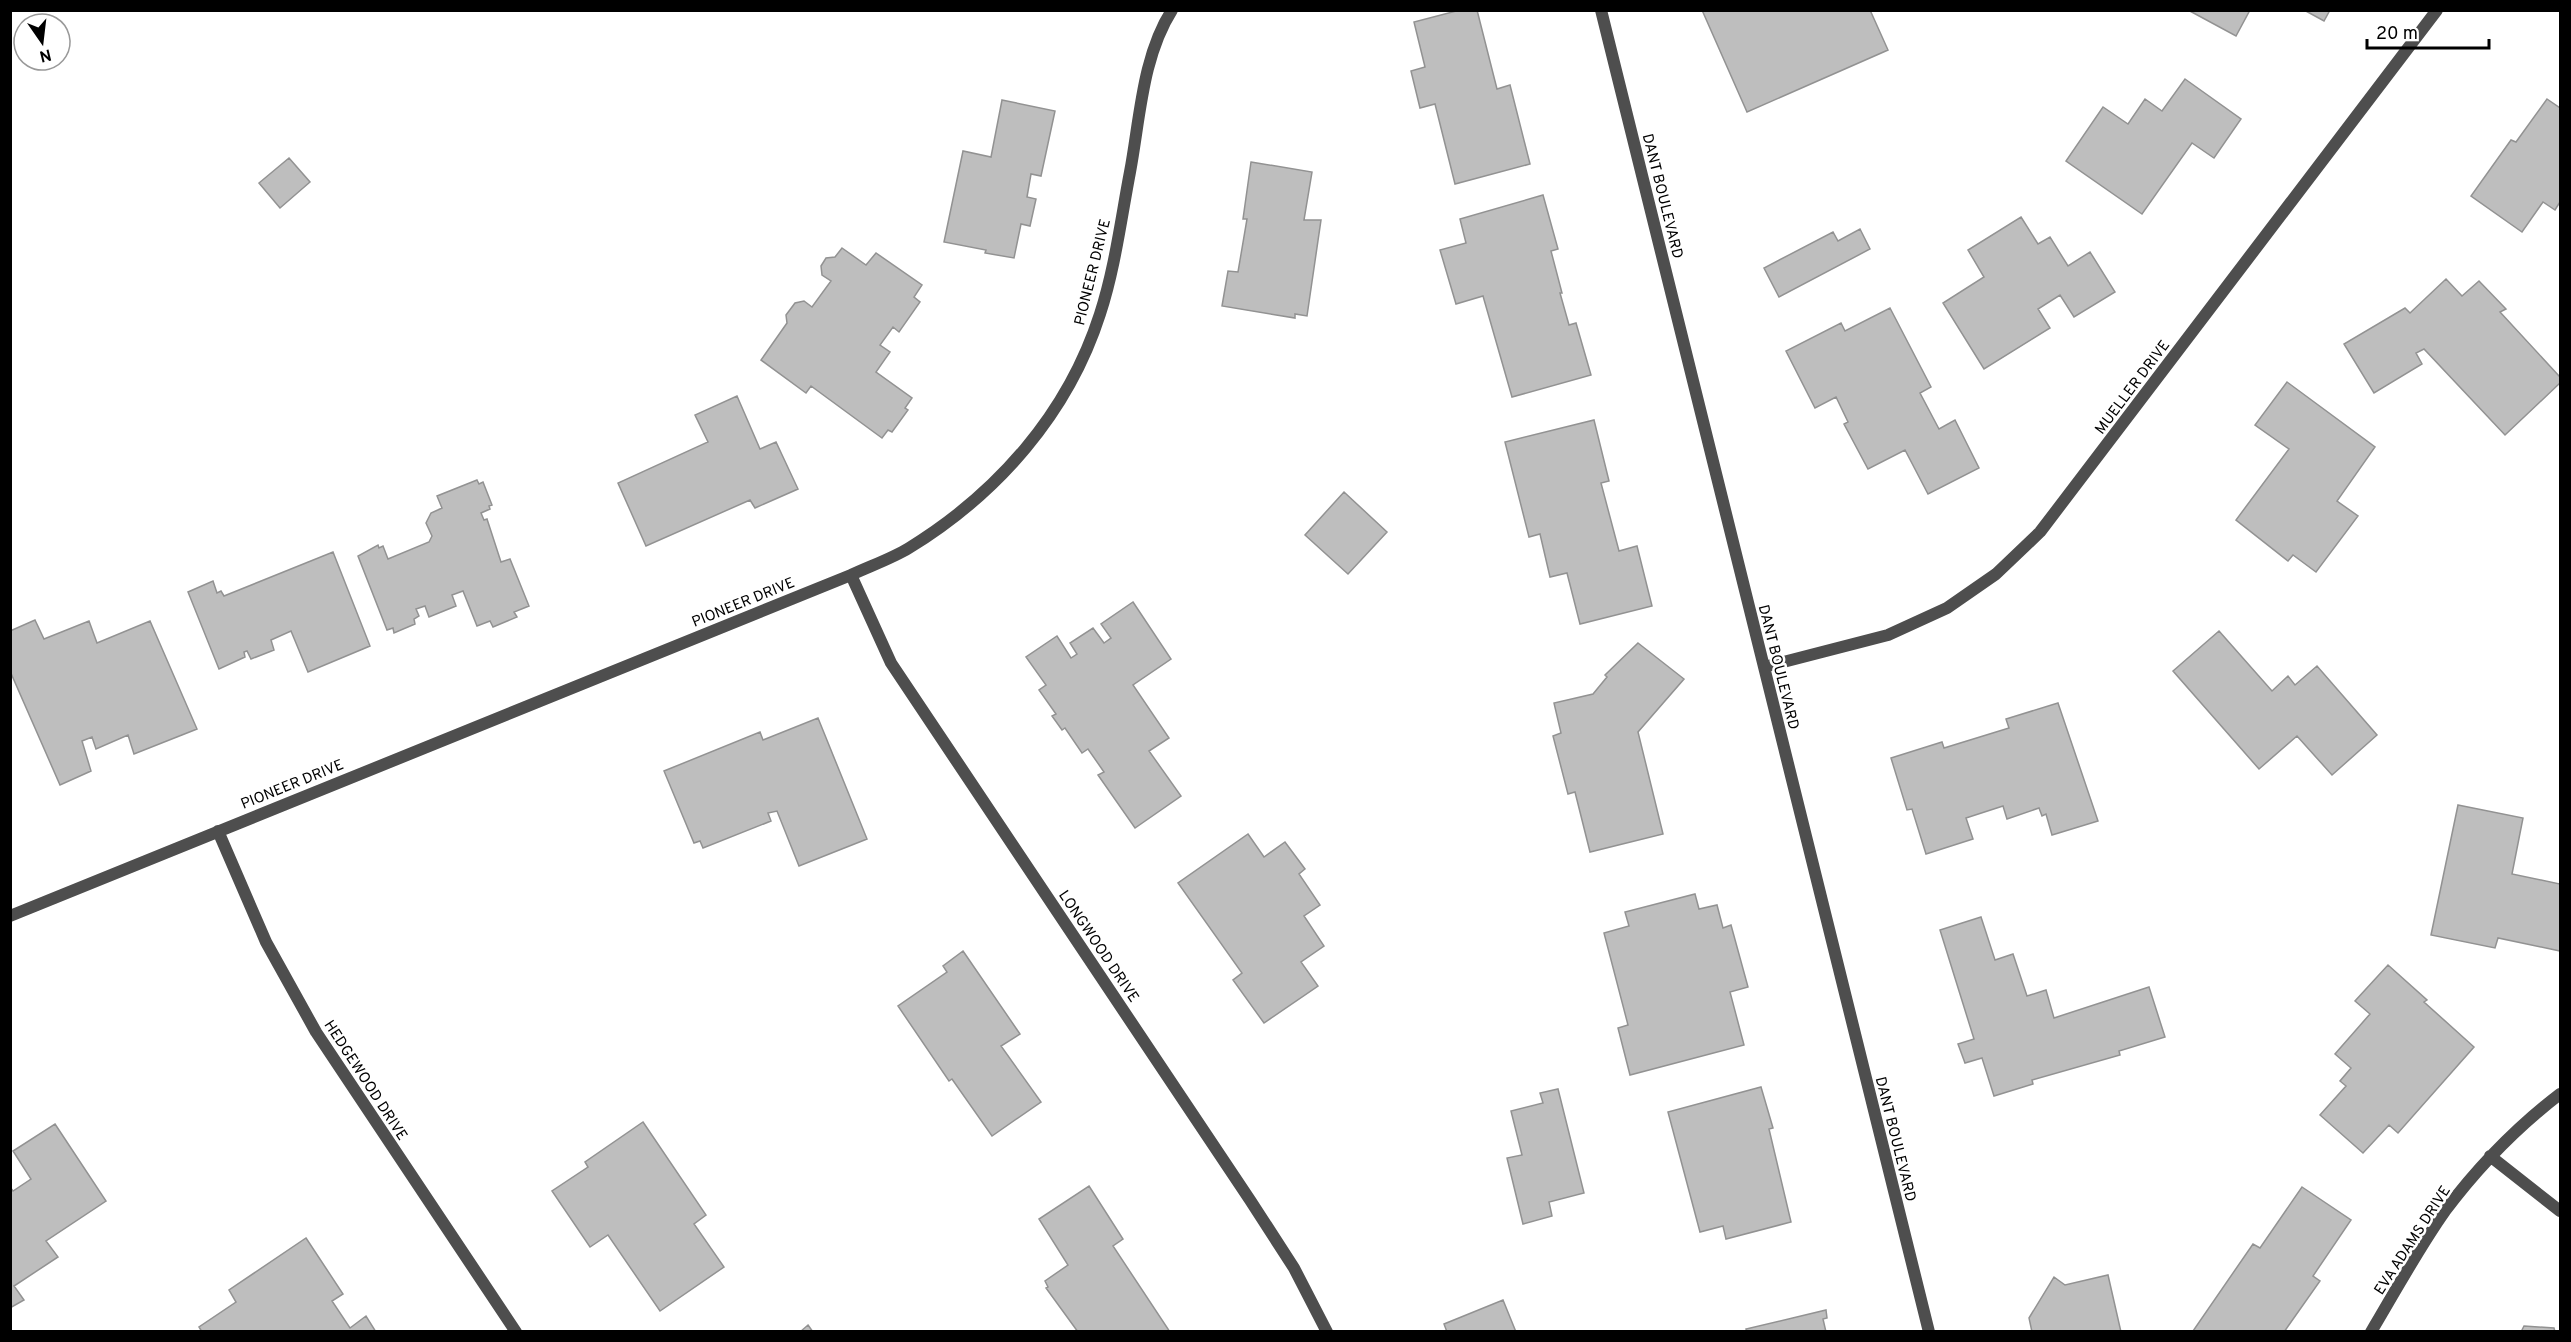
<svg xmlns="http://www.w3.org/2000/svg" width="2571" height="1342" viewBox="0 0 2571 1342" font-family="Overpass,sans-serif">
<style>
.building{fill:#bebebe;stroke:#929292;stroke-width:1.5}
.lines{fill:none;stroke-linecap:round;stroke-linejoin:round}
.minor{stroke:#4e4e4e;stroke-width:12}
.labels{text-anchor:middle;stroke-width:5;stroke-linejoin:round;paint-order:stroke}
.street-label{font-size:15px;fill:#000;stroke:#fff}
</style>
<rect width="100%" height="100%" fill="#fff"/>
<path class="building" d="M1460 10H1477L1497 89 1510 85 1530 164 1455 184 1435 104 1420 108 1411 71 1425 67 1414 22Z
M1702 10H1870L1888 50 1747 112Z
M2188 10H2250L2236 36Z
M2304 10H2330L2324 21Z
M2185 79 2241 119 2214 158 2192 143 2142 214 2066 161 2103 107 2128 124 2145 99 2162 111Z
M2547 99 2560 108V202L2555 210 2543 202 2522 232 2471 196 2511 140 2516 142Z
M1002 100 1055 111 1041 176 1031 174 1027 197 1036 199 1030 226 1021 224 1014 258 985 253 986 250 944 242 963 151 991 157Z
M289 158 310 182 280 208 259 183Z
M1251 162 1312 172 1304 220H1321L1307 316 1295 314V318L1222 306 1228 271 1238 272 1247 219H1243Z
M1543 195 1558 249 1551 251 1562 293H1560L1569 325 1576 323 1591 375 1512 397 1483 296 1456 304 1440 250 1466 243 1460 219Z
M2021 217 2038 244 2050 237 2068 266 2090 252 2115 292 2074 317 2060 295 2038 309 2050 328 1984 369 1943 303 1984 277 1968 250Z
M1860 229 1870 249 1779 297 1764 268 1833 232 1838 241Z
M842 248 866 265 876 253 922 285 914 297 920 302 899 332 893 327 880 345 890 352 876 372 912 398 905 408 908 410 892 432 888 430 882 438 811 386 806 393 761 360 787 323 786 315 795 303 804 301 812 307 831 281 822 275 821 266 826 258 835 257Z
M2446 279 2462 296 2479 281 2506 309 2500 312 2560 377V383L2505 435 2424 349 2416 353 2422 364 2374 393 2344 344 2405 308 2410 313Z
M1890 308 1931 387 1920 393 1939 429 1955 420 1979 468 1928 494 1905 450 1868 469 1844 424 1848 422 1836 397 1815 408 1786 351 1841 323 1845 331Z
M2287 382 2375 447 2337 501 2358 516 2316 572 2293 555 2288 561 2236 520 2289 449 2255 425Z
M737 396 760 449 776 442 798 489 755 508 750 500 646 546 618 483 708 442 695 415Z
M1594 420 1609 481 1601 483 1619 551 1637 546 1652 606 1580 624 1567 573 1550 577 1540 534 1529 537 1505 442Z
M477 480 479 484 483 482 492 505 489 506 490 509 481 513 484 520 487 519 501 562 510 559 529 606 514 612 517 617 493 627 490 621 477 626 463 591 452 595 456 606 429 617 425 606 416 609 419 616 414 619 415 624 394 633 393 628 387 630 358 556 378 545 379 548 383 546 388 559 429 542 432 536 426 523 431 513 442 508 437 496Z
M1344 492 1387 532 1348 574 1305 535Z
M333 552 370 646 308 672 291 631 271 640 274 650 251 659 247 651 244 652 245 657 219 669 188 592 213 581 217 593 221 591 224 596Z
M1133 602 1171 659 1133 685 1169 738 1149 751 1181 796 1135 828 1098 775 1104 772 1088 749 1082 753 1065 728 1062 730 1052 716 1056 714 1039 690 1046 685 1026 657 1057 636 1071 658 1077 654 1070 643 1093 628 1104 643 1111 638 1101 624Z
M35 620 44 639 89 621 97 643 150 621 197 729 134 754 128 735 96 749 92 737 82 741 91 771 60 785 10 671V631Z
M2219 631 2272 691 2288 676 2295 685 2317 666 2377 735 2332 775 2297 736 2259 769 2173 671Z
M1638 643 1684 679 1638 732 1663 834 1590 852 1575 792 1568 794 1553 736 1561 733 1554 703 1593 694 1607 677 1605 675Z
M2058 703 2098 821 2052 835 2046 814 2042 816 2039 808 2007 819 2003 806 1966 818 1973 839 1926 854 1912 809 1907 810 1891 758 1942 742 1944 748 2009 728 2006 719Z
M818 718 867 839 799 866 777 811 768 813 771 821 703 848 700 841 694 843 664 771 760 732 763 740Z
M2458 805 2523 818 2512 874 2560 884V951L2498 938 2495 948 2431 935Z
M1248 834 1264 857 1285 842 1305 869 1299 874 1320 905 1304 916 1324 946 1301 962 1318 986 1264 1023 1233 980 1242 973 1178 883Z
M1695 894 1699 909 1717 905 1723 928 1731 925 1748 987 1730 992 1744 1045 1630 1075 1618 1028 1628 1025 1604 933 1629 926 1625 912Z
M1981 917 1995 960 2013 954 2027 996 2046 990 2054 1018 2149 987 2165 1037 2119 1051 2120 1055 2032 1080 2033 1084 1994 1096 1982 1058 1965 1063 1958 1044 1974 1039 1940 930Z
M963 951 1020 1034 1001 1046 1041 1102 992 1136 952 1079 949 1081 898 1006 947 972 943 966Z
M2388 965 2427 1000 2424 1002 2474 1047 2398 1133 2389 1125 2363 1153 2320 1115 2346 1086 2340 1081 2351 1068 2335 1054 2370 1014 2355 1001Z
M1761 1087 1773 1128 1769 1129 1791 1222 1726 1239 1723 1226 1700 1232 1668 1112Z
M1558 1089 1584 1193 1549 1202 1552 1216 1523 1224 1507 1158 1522 1155 1511 1111 1543 1103 1540 1093Z
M643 1122 706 1215 694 1224 724 1267 660 1311 608 1235 590 1247 552 1191 588 1167 585 1162Z
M55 1124 106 1201 46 1241 58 1257 14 1286 24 1300 10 1308V1187L13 1191 31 1179 13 1151Z
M1089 1186 1123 1239 1113 1246 1170 1332H1078L1046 1288 1048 1287 1045 1281 1068 1265 1039 1219Z
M2302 1187 2351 1220 2313 1276 2320 1281 2284 1332 2193 1331 2253 1244 2260 1248Z
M306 1238 343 1294 332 1301 350 1328 366 1316 376 1332H202L199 1327 236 1302 229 1290Z
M2108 1275 2121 1332H2032L2029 1318 2054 1277 2065 1285Z
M1503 1300 1516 1332H1447L1444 1324Z
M1826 1310 1827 1318 1823 1319 1826 1332H1747L1746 1329Z
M808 1325 813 1332H800Z
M2524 1326 2554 1328 2555 1332H2521Z"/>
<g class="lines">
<path class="minor" d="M1601 10 1929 1332
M851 575 891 663 1250 1200 1294 1268 1327 1332
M1764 667 1888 635 1947 608 1996 574 2040 532 2437 10
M218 831 266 942 316 1032 516 1332
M10 916 851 575C870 566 891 559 909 548 997 494 1068 414 1100 314 1115 268 1121 219 1130 172 1140 119 1142 57 1172 10
M2490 1156 2560 1211
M2371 1332C2395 1292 2418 1249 2445 1211 2478 1167 2517 1127 2560 1094"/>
</g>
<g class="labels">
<g class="street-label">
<text transform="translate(1663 196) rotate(76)" y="5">DANT BOULEVARD</text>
<text transform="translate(1092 272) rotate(-76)" y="5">PIONEER DRIVE</text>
<text transform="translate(2132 387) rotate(-53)" y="5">MUELLER DRIVE</text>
<text transform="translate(743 602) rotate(-22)" y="5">PIONEER DRIVE</text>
<text transform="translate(1779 667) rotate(76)" y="5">DANT BOULEVARD</text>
<text transform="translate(292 784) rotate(-22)" y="5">PIONEER DRIVE</text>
<text transform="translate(1099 946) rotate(56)" y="5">LONGWOOD DRIVE</text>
<text transform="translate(366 1080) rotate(57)" y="5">HEDGEWOOD DRIVE</text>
<text transform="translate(1896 1139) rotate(76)" y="5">DANT BOULEVARD</text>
<text transform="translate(2412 1240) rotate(-57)" y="5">EVA ADAMS DRIVE</text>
</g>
</g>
<rect width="2571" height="1342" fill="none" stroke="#000000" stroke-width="24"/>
<g transform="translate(42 42) rotate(166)"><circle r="28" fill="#ffffff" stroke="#999999" stroke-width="1.5"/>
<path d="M0-4.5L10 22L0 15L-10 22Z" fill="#000000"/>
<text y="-9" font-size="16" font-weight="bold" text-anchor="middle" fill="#000000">N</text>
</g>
<path d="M2367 39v9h122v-9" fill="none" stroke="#000000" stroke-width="3"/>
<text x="2376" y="39" font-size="18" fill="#000000" stroke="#ffffff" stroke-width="4.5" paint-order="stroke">20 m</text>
</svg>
